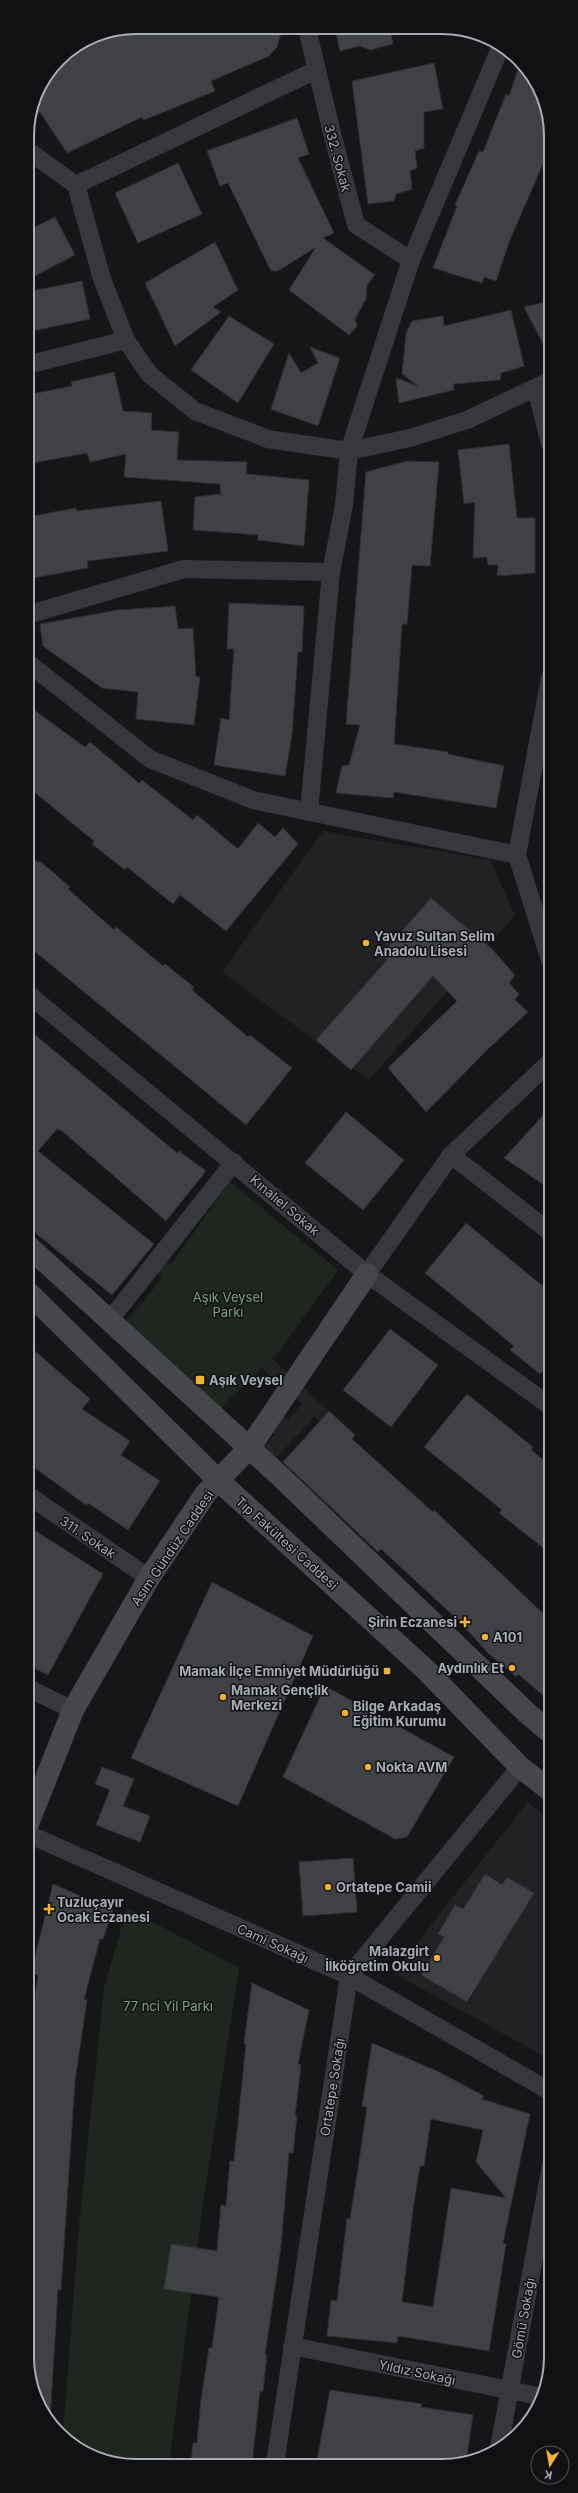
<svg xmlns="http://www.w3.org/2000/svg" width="578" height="2493" viewBox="0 0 578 2493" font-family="Inter,sans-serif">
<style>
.built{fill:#222225;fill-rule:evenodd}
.green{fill:#1e261f}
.building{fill:#404145;stroke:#303034;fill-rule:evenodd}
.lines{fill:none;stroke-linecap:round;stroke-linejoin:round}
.street{stroke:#37383d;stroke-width:18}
.secondary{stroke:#45474d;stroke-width:22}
.poi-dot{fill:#f2b134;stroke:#111113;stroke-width:1.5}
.labels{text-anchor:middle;stroke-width:3;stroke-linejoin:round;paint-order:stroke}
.street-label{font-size:13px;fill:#a8adb8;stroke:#111113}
.poi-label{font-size:13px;font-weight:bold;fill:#a8adb8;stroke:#111113;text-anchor:start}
.park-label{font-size:13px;fill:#7fa381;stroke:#111113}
.rim{fill:none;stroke:#a8adb8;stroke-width:2}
</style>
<rect width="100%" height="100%" fill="#161618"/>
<path class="built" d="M323 831 490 860 515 915 369 1080 222 972Z
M155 1251 339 1420 330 1430 315 1417 274 1460 289 1475 281 1484 96 1314 105 1305 124 1322 164 1279 146 1261ZM177 1291 233 1342 192 1386 137 1335 151 1320 160 1328 172 1315 163 1306ZM246 1354 302 1404 288 1420 281 1412 267 1421 275 1434 261 1449 206 1398Z
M528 1802 551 1821V2060L393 1973Z"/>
<path class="green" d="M230 1182 338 1270 280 1350 220 1409 128 1324Z
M127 1908 239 1968 202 2211 169 2464C122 2464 101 2468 63 2436L79 2225 104 1988Z"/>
<path class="building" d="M136 27 274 28 281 33 277 47 269 56 211 81 215 91 144 120 142 117 67 153 40 112 30 117 35 94 59 59 94 35Z
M335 28 390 29 393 44 370 50 360 46 340 51Z
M521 61 550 122V159L546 157 509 242 496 281 484 277 482 283 433 268 457 206 455 205 479 151 483 152 506 94 509 96Z
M434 63 443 109 424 112V148L415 151 417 168 410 171 412 189 396 194 394 201 368 204 352 81Z
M297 118 309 154 298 158 334 233 323 238 375 275 367 285 366 299 355 319 357 326 349 335 289 290 316 247 278 271H271L228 183 220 186 207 151Z
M178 163 202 214 138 243 115 193Z
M55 217 75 255 27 280V231Z
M215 242 238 290 213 307 221 312 175 346 145 283Z
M82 281 90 319 27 332V292Z
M550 301V357L524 307Z
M511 310 524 366 501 373 500 380 453 384 454 390 399 403 396 378 418 386 402 374 406 333 412 321 443 316 444 326Z
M229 316 274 344 238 403 191 370Z
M310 347 340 358 318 426 271 409 289 353 301 373 318 363Z
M114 372 123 411 152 413 151 430 179 432 177 460 247 462 246 474 309 480 304 546 258 540V535L193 530 195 497 221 494 220 484 124 477 126 454 90 462 87 453 27 464V395L72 386 71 382Z
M509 444 517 518H535V573L497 576 498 565H488L487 557 473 558 475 502 464 504 458 450Z
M407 461 439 462 430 566 412 565 407 624H402L394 744 448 752V754L504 766 496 808 394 792 393 798 336 793 342 766 349 765 360 725 346 724 366 472Z
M161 501 168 551 87 561 88 568 27 579V517L76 508 77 511Z
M229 603 304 606 302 652H298L292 735 285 776 214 765 221 718 229 720 234 649H227Z
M175 606 178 629 193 628 196 677H200L194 725 136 719 138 692 102 688 43 646 40 624 118 610Z
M27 705 85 747 90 742 139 783 142 780 193 820 197 815 238 849 258 823 275 837 283 828 298 844 226 931 180 895 173 904 127 867 125 870 92 844 94 841 27 786Z
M27 854 39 863 40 861 70 887 68 889 114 930 116 927 163 966 165 964 194 987 192 990 248 1037 250 1035 292 1068 246 1125 27 945Z
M431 898 492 949 515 975 509 983 519 994 515 1000 528 1012 487 1050 426 1112 388 1068 457 1001 433 976 351 1070 316 1040 387 960 381 955Z
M28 1029 177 1153 179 1151 206 1171 166 1221 62 1131 57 1129 38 1151 154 1244 112 1295 28 1227Z
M550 1108V1189L504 1158Z
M346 1112 404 1160 363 1210 305 1163Z
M466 1223 550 1292V1361L540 1374 510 1350 514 1346 425 1273Z
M390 1329 438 1365 391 1427 343 1390Z
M28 1345 90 1399 82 1409 130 1441 121 1455 160 1481 128 1530 88 1503 86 1505 28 1463Z
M467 1394 533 1447 531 1450 550 1465 551 1554 499 1513 502 1510 424 1447Z
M329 1411 355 1435 352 1439 433 1512 434 1510 551 1621V1702L518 1674 516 1677 488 1653 458 1620 381 1549 378 1552 283 1462Z
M28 1526 103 1574 48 1675 28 1665Z
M212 1582 313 1636 238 1806 131 1758Z
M325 1686 454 1757 407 1837 395 1839 283 1777Z
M102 1767 134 1779 123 1806 150 1816 140 1842 96 1825 110 1790 95 1784Z
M353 1858 357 1912 303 1916 299 1862Z
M485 1874 502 1885 507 1877 534 1893 467 2002 421 1975 444 1937 438 1934 455 1905 463 1909Z
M53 1884 113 1910 103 1939H100L84 1999 87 2000 75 2081 61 2290 58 2289 50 2420 28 2371V2044L38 1975 31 1973Z
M252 1983 309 2010 298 2064 301 2065 295 2116H297L293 2153H289L281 2246 265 2355H267L263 2391H260L252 2464H191L193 2443H197L201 2400 209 2348H212L219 2297 164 2289 171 2244 217 2251 221 2205 226 2206 230 2161H234L246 2044 244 2043Z
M372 2043 439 2072 484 2096 482 2099 530 2114 503 2243 506 2244 489 2351 398 2336 397 2343 327 2336 331 2300 337 2301 347 2218 350 2219 357 2175 367 2107 362 2106ZM431 2119 483 2130 476 2162 506 2198 451 2188 433 2307 402 2302 413 2209 420 2166H424Z
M330 2390 422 2404 421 2407 473 2415 466 2462 456 2465H316Z"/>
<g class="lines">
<path class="street" d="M307 28 331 129 356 225 411 260
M27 150 76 185 102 279 126 340 149 374 195 411 268 439 349 451 410 438 467 420 550 381
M76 185 316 70
M27 365 126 340
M536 388 550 444
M27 615 184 569 331 572
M27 662 150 759 253 800 517 855
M550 678 517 855 550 960
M309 811 331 572 344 505 349 451 411 260 501 46
M27 993 367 1274 550 1406
M451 1155 550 1232
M367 1274 451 1155 550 1062
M109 1321 234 1162
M28 1495 149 1578
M28 1688 73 1710
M28 1834 349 1976 551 2092
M292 2346 543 2397
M499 2448 551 2165
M275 2464 349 1976 520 1767"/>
<path class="secondary" d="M28 1246 281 1477 527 1713 551 1733
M28 1292 219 1481 425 1669 520 1767 551 1791
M28 1824 73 1710 149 1578 206 1493 250 1447 367 1274"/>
</g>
<g class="poi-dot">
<circle cx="366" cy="943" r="4"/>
<rect x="195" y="1375" width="10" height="10" rx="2"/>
<path d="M463 1616h4v4h4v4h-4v4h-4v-4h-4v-4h4z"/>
<circle cx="485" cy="1637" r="4"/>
<circle cx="512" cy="1668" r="4"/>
<rect x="383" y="1667" width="8" height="8" rx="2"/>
<circle cx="223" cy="1697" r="4"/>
<circle cx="345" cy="1713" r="4"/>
<circle cx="368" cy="1767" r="4"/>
<circle cx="328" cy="1887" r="4"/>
<path d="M47 1903h4v4h4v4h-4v4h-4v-4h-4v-4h4z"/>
<circle cx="437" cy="1958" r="4"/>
</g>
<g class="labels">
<g class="street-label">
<text transform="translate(338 158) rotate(75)" y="5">332. Sokak</text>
<text transform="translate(285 1205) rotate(40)" y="5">Kınalıel Sokak</text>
<text transform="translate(88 1537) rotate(34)" y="5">311. Sokak</text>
<text transform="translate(287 1543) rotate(42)" y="5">Tıp Fakültesi Caddesi</text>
<text transform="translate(172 1548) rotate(-56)" y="5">Asım Gündüz Caddesi</text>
<text transform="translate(273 1943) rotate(24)" y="5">Cami Sokağı</text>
<text transform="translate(332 2087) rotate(-81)" y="5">Ortatepe Sokağı</text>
<text transform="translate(523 2318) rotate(-80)" y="5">Gömü Sokağı</text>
<text transform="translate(417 2372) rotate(12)" y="5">Yıldız Sokağı</text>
</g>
<g class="poi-label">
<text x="374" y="941">Yavuz Sultan Selim<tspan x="374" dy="15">Anadolu Lisesi</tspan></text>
<text x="209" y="1385">Aşık Veysel</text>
<text x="457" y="1627" text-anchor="end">Şirin Eczanesi</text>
<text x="493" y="1642">A101</text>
<text x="504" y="1673" text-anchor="end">Aydınlık Et</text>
<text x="379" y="1676" text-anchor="end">Mamak İlçe Emniyet Müdürlüğü</text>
<text x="231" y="1695">Mamak Gençlik<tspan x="231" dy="15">Merkezi</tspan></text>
<text x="353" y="1711">Bilge Arkadaş<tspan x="353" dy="15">Eğitim Kurumu</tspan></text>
<text x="376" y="1772">Nokta AVM</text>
<text x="336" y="1892">Ortatepe Camii</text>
<text x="57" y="1907">Tuzluçayır<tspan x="57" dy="15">Ocak Eczanesi</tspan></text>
<text x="429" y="1956" text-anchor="end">Malazgirt<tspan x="429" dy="15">İlköğretim Okulu</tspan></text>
</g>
<g class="park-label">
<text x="228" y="1302">Aşık Veysel<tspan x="228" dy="15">Parkı</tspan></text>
<text x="168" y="2011">77 nci Yil Parkı</text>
</g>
</g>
<path d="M0 0H578V2493H0ZM136 34H442A102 102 0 0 1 544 136V2357A102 102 0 0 1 442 2459H136A102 102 0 0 1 34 2357V136A102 102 0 0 1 136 34Z" fill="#111113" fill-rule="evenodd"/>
<path class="rim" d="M136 34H442A102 102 0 0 1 544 136V2357A102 102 0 0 1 442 2459H136A102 102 0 0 1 34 2357V136A102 102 0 0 1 136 34Z"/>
<g transform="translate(550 2465) rotate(191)"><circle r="19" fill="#111113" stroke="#4d4f55"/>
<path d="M0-3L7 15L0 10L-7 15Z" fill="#f2b134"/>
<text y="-6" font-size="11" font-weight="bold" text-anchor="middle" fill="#a8adb8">K</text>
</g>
</svg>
